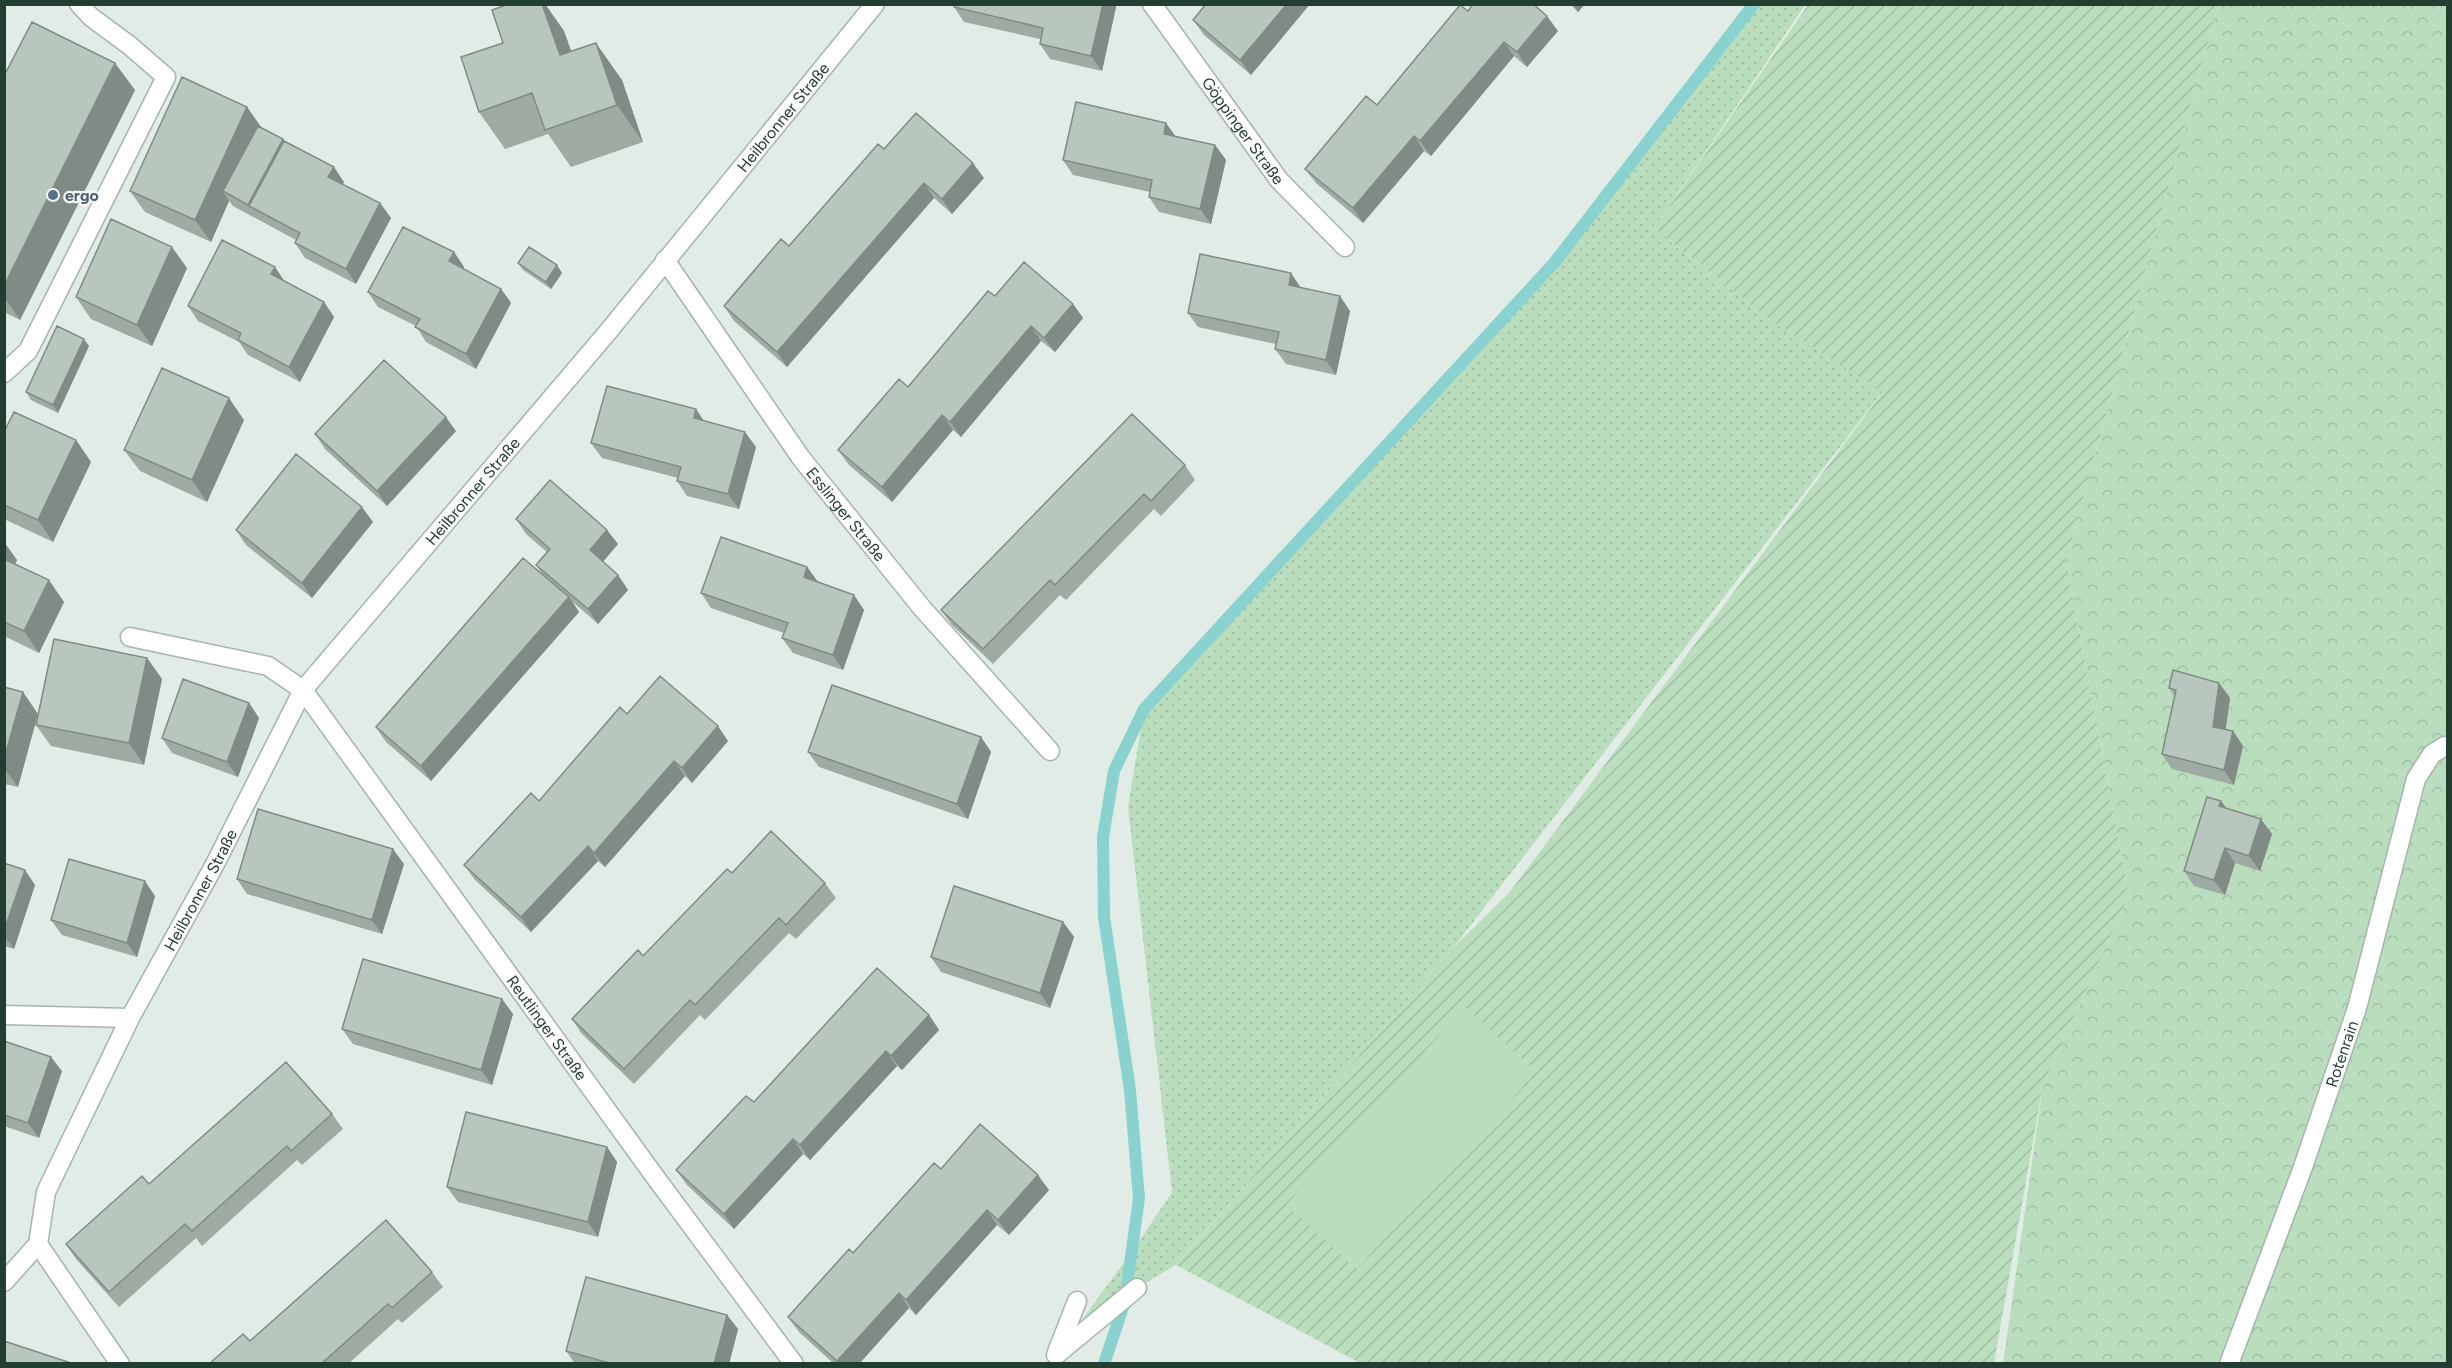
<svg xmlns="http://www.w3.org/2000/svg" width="2452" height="1368" viewBox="0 0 2452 1368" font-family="Figtree,sans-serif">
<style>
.grass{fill:url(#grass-dots)}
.forest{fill:url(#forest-crowns)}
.garden{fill:url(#garden-furrows)}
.pitch{fill:#badebd}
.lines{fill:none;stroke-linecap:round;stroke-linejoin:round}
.stream{stroke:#89d2cf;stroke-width:12}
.minor-casing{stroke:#a5b4ac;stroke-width:21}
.minor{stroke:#fff;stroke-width:18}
.wall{fill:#9daba3}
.shaded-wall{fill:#808b85}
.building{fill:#b7c7be;stroke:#808b85;stroke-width:1.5}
.service-dot{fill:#5c6f8a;stroke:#f3f9f4;stroke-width:2}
.labels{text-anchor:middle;stroke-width:4.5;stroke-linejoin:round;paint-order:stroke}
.street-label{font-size:16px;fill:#223e31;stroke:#f3f9f4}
.service-label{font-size:16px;font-weight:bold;fill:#4e5e75;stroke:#f3f9f4;text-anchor:start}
</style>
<defs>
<pattern id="grass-dots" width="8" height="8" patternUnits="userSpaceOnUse" patternTransform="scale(1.5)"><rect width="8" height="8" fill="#badebd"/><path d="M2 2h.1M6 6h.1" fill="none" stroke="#a0c0a3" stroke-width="1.8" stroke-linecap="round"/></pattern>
<pattern id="forest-crowns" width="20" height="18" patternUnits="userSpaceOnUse" patternTransform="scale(1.5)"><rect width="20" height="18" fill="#badebd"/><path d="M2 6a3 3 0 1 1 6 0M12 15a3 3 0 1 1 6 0" fill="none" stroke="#a0c0a3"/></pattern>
<pattern id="garden-furrows" width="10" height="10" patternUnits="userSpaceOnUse" patternTransform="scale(1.5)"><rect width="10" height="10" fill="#badebd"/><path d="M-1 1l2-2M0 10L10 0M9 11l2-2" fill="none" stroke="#a0c0a3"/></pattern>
</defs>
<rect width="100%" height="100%" fill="#e2ece6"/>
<path class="grass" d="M1755 5H1805L1654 228 1771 321 1883 391 1453 948 1176 1265 1137 1288 1056 1355 1131 1253 1172 1192 1128 807 1144 709 1554 263Z"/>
<path class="forest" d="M2218 5H2447V1363L2003 1364 2043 1085 2129 896 2066 561Z"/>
<path class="garden" d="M1808 5H2218L2066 561 2129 896 2043 1085 1994 1363H1360L1176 1265 1453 948 1509 893 1883 392 1771 321 1654 228Z"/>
<path class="pitch" d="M1465 1007 1536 1072 1357 1269 1286 1205Z"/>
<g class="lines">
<path class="stream" d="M1104 1364 1125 1301 1139 1198 1130 1090 1104 917 1103 837 1114 771 1144 709 1554 263 1754 4"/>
<g class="minor-casing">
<g id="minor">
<path id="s1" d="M1152 4 1279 180 1345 247"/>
<path id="s2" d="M665 260 801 458 922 608 1050 751"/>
<path d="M4 373 28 351 166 77 129 45 91 17 79 4"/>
<path id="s3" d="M130 637 268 666 303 690 653 1174 794 1364"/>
<path d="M4 1015 130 1018"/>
<path id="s4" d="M38 1244 46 1192 130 1018 215 864 303 690 607 333 875 4"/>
<path d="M38 1244 120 1364"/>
<path d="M4 1282 38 1244"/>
<path d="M1057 1352 1077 1301"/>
<path d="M1056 1355 1137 1288"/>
<path id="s5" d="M2229 1364 2303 1167 2357 1008 2416 779 2432 754 2445 746"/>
</g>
</g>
<use href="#minor" class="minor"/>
</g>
<path class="wall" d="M509 4H545L564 31 571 51 622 80 643 142 571 167 548 134 505 149 479 112 503 43Z
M1206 4H1310L1251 75 1204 35 1193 20Z
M1570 4H1585L1578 12Z
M954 7H1116L1102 71 1050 59 1040 44V39L964 22Z
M1468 11 1558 31 1527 67 1514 56 1431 156 1424 151 1363 223 1316 183 1305 169 1377 105Z
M4 76 135 90 20 320 4 312Z
M247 107 262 128 283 139 285 141 344 182 343 185 380 203 391 218 356 284 305 258 295 243 296 240 233 206 229 201 211 242 145 212 130 191Z
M1175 136 1215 145 1226 160 1211 224 1159 212 1149 197 1150 192 1073 175 1063 160Z
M884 149 984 178 952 214 934 198 787 367 734 321 724 306 789 246Z
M454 252 464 267 463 269 501 289 511 303 476 369 426 342 416 326 378 307 368 292Z
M518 263 562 273 551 289 523 270Z
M187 268 152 346 91 319 76 297Z
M284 281 324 302 334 317 300 382 248 355 239 342 198 321 188 306Z
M1301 288 1350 311 1336 375 1286 364 1275 349 1276 344 1198 327 1188 313Z
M995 296 1073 304 1083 318 1055 352 1041 341 961 437 953 430 892 502 849 465 838 450 908 387Z
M89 346 58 413 31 400 26 392Z
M244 420 207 502 140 471 124 450Z
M704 421 756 447 739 509 687 496 677 481 678 478 602 458 591 443Z
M456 431 387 506 325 449 315 434Z
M4 432 76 440 91 462 53 542 4 519Z
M1185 465 1195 480 1161 516 1154 509 1066 600 1060 595 993 664 952 625 941 610Z
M516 519 618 544 603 562 618 575 628 590 598 624 573 602 579 612 431 781 386 742 376 727 542 574 536 565 547 552 526 534Z
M373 522 312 598 246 545 236 530Z
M4 542 17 560 15 564 64 602 39 653 4 636Z
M807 567 818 582 864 610 843 670 793 653 782 638 784 633 711 608 701 593Z
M147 658 162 679 144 765 51 746 36 725 37 717 18 787 4 784V687L38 714Z
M2219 683 2230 698 2225 729 2233 731 2243 746 2234 785 2172 769 2162 754 2175 697 2169 688Z
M249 703 259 718 238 777 172 753 162 738Z
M627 714 728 741 692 783 685 776 605 867 598 861 531 932 475 880 464 865 539 801Z
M981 737 991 752 968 819 819 767 808 752Z
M2221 801 2226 808 2272 834 2260 871 2235 863 2225 895 2194 886 2184 871Z
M4 863 35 885 14 949 4 946Z
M404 864 382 934 247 894 237 879Z
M732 873 825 883 836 898 796 939 789 933 705 1020 700 1015 634 1084 582 1034 572 1019 643 956Z
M155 896 137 957 62 935 51 920Z
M1063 922 1074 937 1050 1008 941 972 931 957Z
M502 999 513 1014 492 1085 353 1044 342 1029Z
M929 1015 939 1030 902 1070 897 1066 810 1160 803 1154 734 1229 687 1185 676 1170 754 1102Z
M4 1041 62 1071 39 1138 4 1126Z
M332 1114 343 1129 302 1165 297 1160 202 1246 196 1238 119 1307 76 1259 66 1244 149 1184Z
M607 1147 617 1162 598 1237 458 1202 447 1187Z
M1049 1190 1009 1235 997 1225 916 1315 909 1308 859 1364H834L799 1332 788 1317 853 1253Z
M432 1272 443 1287 402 1323 398 1319 348 1364H209L250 1341Z
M727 1315 738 1329 729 1364H575L566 1351Z"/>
<path class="shaded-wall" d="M542 4H545L564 31 586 93 560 55Z
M1103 4H1114L1116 7 1102 71 1091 56Z
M1287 4H1310L1251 75 1240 60Z
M1573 4H1585L1578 12Z
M1547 16 1558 31 1527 67 1517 52Z
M1504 42 1514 56 1431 156 1420 141Z
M596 43 622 80 643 142 617 105Z
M115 63 135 90 20 320 4 297V286Z
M247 107 262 129 223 191 229 201 211 242 195 220Z
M1166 123 1176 137 1164 134Z
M1414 136 1424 151 1363 223 1353 208Z
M283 139 293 154 250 207 248 205Z
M1215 145 1226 160 1211 224 1200 209Z
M973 163 984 178 952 214 942 199Z
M334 167 344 182 339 192 328 177Z
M924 183 934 198 787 367 777 352Z
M380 203 391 218 356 284 346 269Z
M172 247 187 268 152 346 137 325Z
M454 252 464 267 460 276 449 261Z
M557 265 562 273 551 289 546 282Z
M275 267 285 282 271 274Z
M1291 273 1301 288 1289 285Z
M501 289 511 303 476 369 466 354Z
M1340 296 1350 311 1336 375 1326 360Z
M324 302 334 317 300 382 289 367Z
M1073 304 1083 318 1055 352 1044 338Z
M1031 326 1041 341 961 437 950 422Z
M84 339 89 346 58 413 53 405Z
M229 398 244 420 207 502 192 480Z
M696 409 706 424 694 418Z
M942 415 953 430 892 502 882 487Z
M446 417 456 431 387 506 377 491Z
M745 432 756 447 739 509 728 494Z
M76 440 91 462 53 542 38 520Z
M362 507 373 522 312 598 302 583Z
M607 530 618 544 600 565 590 550Z
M4 542 17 560 9 576 4 570Z
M807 567 818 582 804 577Z
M618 575 628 590 598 624 588 609Z
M49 580 64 602 39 653 24 631Z
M854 595 864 610 843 670 833 655Z
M569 597 579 612 431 781 421 766Z
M147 658 162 679 144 765 129 743Z
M2219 683 2230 698 2224 742 2213 727Z
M23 692 38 714 18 787 4 768V759Z
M249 703 259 718 238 777 227 762Z
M718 726 728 741 692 783 682 768Z
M2233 731 2243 746 2234 785 2224 770Z
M981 737 991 752 968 819 957 804Z
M674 761 685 776 605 867 594 853Z
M2221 801 2232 816 2219 806Z
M2261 819 2272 834 2260 871 2249 856Z
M588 846 598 861 531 932 521 917Z
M2225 848 2235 863 2225 895 2214 880Z
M393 849 404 864 382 934 372 920Z
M25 870 35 885 14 949 4 935V931Z
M145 881 155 896 137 957 127 943Z
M1063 922 1074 937 1050 1008 1040 993Z
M502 999 513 1014 492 1085 481 1070Z
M929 1015 939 1030 902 1070 891 1056Z
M886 1051 897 1066 810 1160 800 1145Z
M51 1057 62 1071 39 1138 28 1123Z
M793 1139 803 1154 734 1229 724 1214Z
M607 1147 617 1162 598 1237 588 1222Z
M1038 1175 1049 1190 1009 1235 998 1220Z
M987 1210 997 1225 916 1315 906 1300Z
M899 1293 909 1308 859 1364H839L837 1361Z
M727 1315 738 1329 729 1364H714Z"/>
<path class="building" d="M509 4H542L560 55 596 43 617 105 545 130 532 93 479 112 461 57 503 43 492 10Z
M954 4H1103L1091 56 1040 44 1043 28 954 7Z
M1206 4H1287L1240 60 1193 20Z
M1473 4H1533L1547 16 1517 52 1504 42 1420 141 1414 136 1353 208 1305 169 1366 96 1377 105 1460 5 1468 11Z
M32 22 115 63 4 286V76Z
M182 77 247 107 195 220 130 191Z
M1076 102 1166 123 1164 134 1215 145 1200 209 1149 197 1152 180 1063 160Z
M916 113 973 163 942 199 924 183 777 352 724 306 781 239 789 246 878 144 884 149Z
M258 126 283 139 248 205 223 191Z
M284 141 334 167 328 177 380 203 346 269 295 243 300 233 249 206Z
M111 219 172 247 137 325 76 297Z
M403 227 454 252 449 261 501 289 466 354 415 327 420 319 368 292Z
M222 240 275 267 271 274 324 302 289 367 238 340 241 333 188 306Z
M529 247 557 265 546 282 518 263Z
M1200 254 1291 273 1289 285 1340 296 1326 360 1275 349 1279 332 1188 313Z
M1024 262 1073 304 1044 338 1031 326 950 422 942 415 882 487 838 450 899 379 908 387 988 291 995 296Z
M57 326 84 339 53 405 26 392Z
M384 360 446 417 377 491 315 434Z
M162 368 229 398 192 480 124 450Z
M607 386 696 409 694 418 745 432 728 494 677 481 681 467 591 443Z
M14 412 76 440 38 520 4 505V432Z
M1132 414 1185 465 1151 501 1144 494 1055 585 1050 580 983 649 941 610Z
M296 454 362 507 302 583 236 530Z
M550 480 607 530 590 550 618 575 588 609 536 565 550 549 516 519Z
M721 537 807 567 804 577 854 595 833 655 782 638 788 623 701 593Z
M523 558 569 597 421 766 376 727Z
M4 559 49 580 24 631 4 622Z
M54 639 147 658 129 743 36 725Z
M2173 670 2219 683 2213 727 2233 731 2224 770 2162 754 2176 690 2169 688Z
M660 676 718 726 682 768 674 761 594 853 588 846 521 917 464 865 531 793 539 801 620 707 627 714Z
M183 679 249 703 227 762 162 738Z
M832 685 981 737 957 804 808 752Z
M4 687 23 692 4 759Z
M2207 797 2221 801 2219 806 2261 819 2249 856 2225 848 2214 880 2184 871Z
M258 809 393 849 372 920 237 879Z
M771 831 825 883 786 925 779 918 695 1005 690 1000 624 1069 572 1019 638 950 643 956 727 869 732 873Z
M69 859 145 881 127 943 51 920Z
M4 863 25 870 4 931Z
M954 886 1063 922 1040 993 931 957Z
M363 959 502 999 481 1070 342 1029Z
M877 968 929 1015 891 1056 886 1051 800 1145 793 1139 724 1214 676 1170 746 1096 754 1102Z
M4 1041 51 1057 28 1123 4 1115Z
M286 1062 332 1114 291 1151 287 1146 192 1231 185 1224 109 1292 66 1244 142 1176 149 1184Z
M466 1112 607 1147 588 1222 447 1187Z
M980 1124 1038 1175 998 1220 987 1210 906 1300 899 1293 837 1361 788 1317 849 1249 853 1253 934 1163 941 1169Z
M386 1220 432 1272 392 1308 388 1304 321 1364H209L243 1334 250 1341Z
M586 1277 727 1315 714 1364H613L566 1351Z
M4 1341 74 1364H4Z"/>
<circle class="service-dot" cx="53" cy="195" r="6"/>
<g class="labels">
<g class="street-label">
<text dy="6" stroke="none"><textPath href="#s4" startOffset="1364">Heilbronner Straße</textPath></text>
<text dy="6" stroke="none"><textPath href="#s1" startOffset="156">Göppinger Straße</textPath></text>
<text dy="6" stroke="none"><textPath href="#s4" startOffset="878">Heilbronner Straße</textPath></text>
<text dy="6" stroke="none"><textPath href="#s2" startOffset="312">Esslinger Straße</textPath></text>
<text dy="6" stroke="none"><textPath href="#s4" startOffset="392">Heilbronner Straße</textPath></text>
<text dy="6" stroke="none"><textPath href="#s3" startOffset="600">Reutlinger Straße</textPath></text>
<text dy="6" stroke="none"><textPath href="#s5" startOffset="330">Rotenrain</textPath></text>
</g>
<g class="service-label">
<text x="65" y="201">ergo</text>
</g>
</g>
<rect width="2452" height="1368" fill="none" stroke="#223e31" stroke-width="12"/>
</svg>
